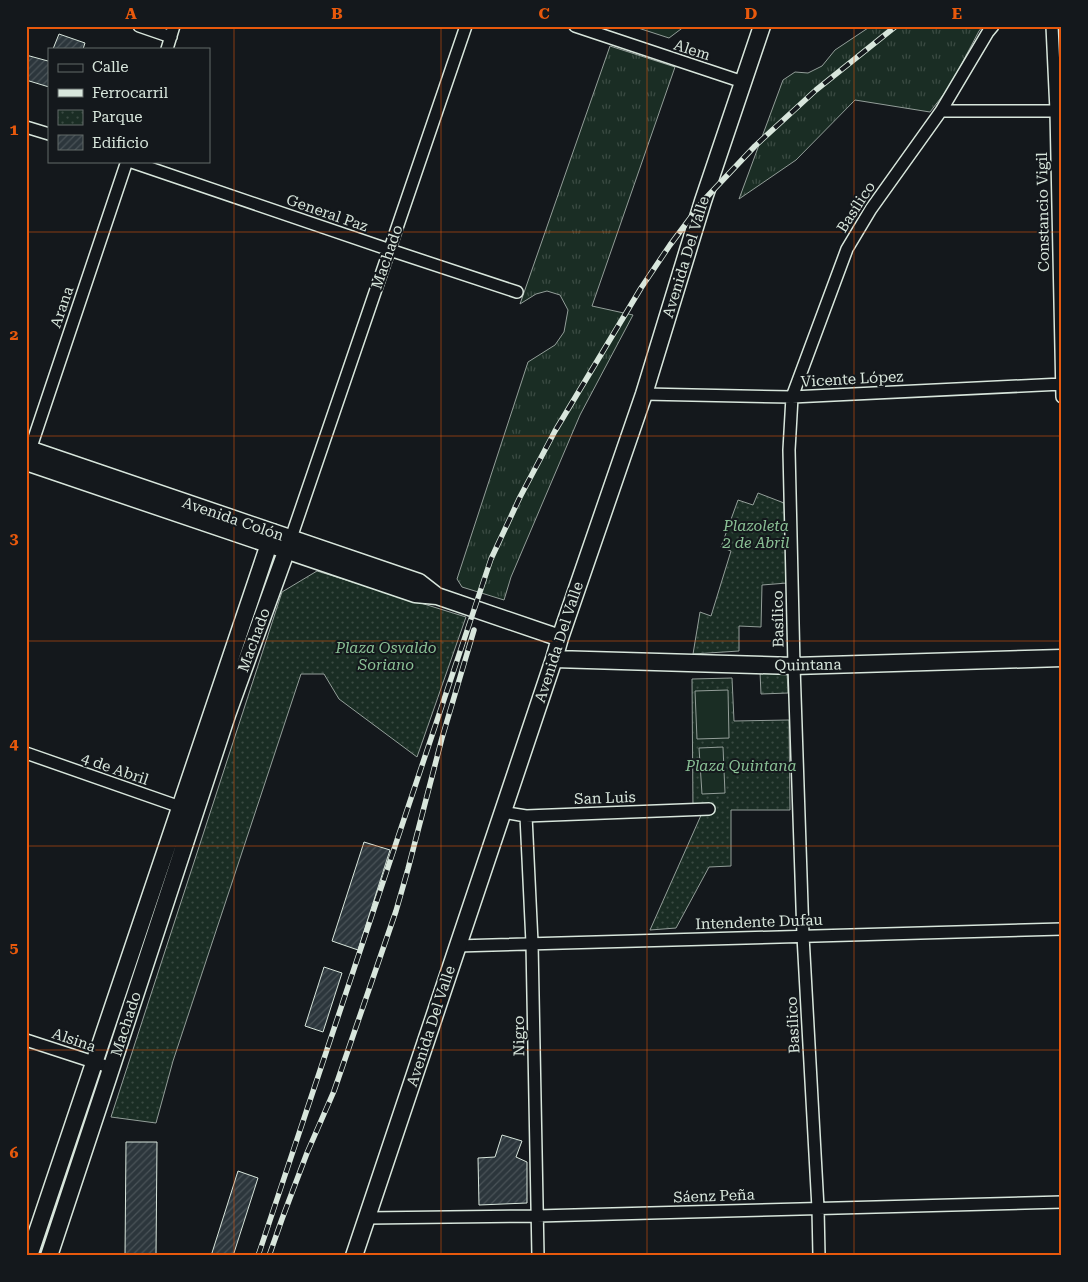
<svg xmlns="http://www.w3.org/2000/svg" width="1088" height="1282" viewBox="0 0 1088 1282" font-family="'Roboto Serif',serif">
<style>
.grass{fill:url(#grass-tufts);stroke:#939e99}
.park{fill:url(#park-dots);stroke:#939e99}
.pitch{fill:#1a2d24;stroke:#939e99}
.building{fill:url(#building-hatch);stroke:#d8e6dc}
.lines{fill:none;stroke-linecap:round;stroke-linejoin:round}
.street-casing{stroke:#d8e6dc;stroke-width:14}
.secondary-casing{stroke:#d8e6dc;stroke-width:19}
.street{stroke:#14181c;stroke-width:11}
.secondary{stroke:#14181c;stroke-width:16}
.rail-casing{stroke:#d8e6dc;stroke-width:5.5}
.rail{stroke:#14181c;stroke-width:4;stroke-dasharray:11;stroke-linecap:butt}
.grid{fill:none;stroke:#e8590c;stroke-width:1;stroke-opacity:0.55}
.labels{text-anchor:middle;stroke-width:4;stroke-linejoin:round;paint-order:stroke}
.street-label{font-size:15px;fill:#d8e6dc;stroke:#14181c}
.park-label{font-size:15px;font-style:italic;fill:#8ac095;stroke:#14181c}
.neatline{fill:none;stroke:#e8590c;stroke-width:2}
.grid-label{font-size:16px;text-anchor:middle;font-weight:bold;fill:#e8590c}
</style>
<defs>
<pattern id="grass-tufts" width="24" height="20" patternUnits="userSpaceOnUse" patternTransform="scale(1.25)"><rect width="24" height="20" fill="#1a2d24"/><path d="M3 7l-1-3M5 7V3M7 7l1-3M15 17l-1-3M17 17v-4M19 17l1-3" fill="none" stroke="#3b4b43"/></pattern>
<pattern id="park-dots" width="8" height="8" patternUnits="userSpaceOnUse" patternTransform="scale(1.25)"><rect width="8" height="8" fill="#1a2d24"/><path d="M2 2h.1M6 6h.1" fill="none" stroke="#3b4b43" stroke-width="1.8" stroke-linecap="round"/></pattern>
<pattern id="building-hatch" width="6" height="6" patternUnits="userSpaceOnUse" patternTransform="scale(1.25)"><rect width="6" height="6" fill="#2c363c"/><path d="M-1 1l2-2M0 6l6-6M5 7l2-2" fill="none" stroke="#4a5358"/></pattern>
</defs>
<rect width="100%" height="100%" fill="#14181c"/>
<path class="grass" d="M871 26H983L979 31 950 86 930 112 855 100 796 160 739 199 783 80 795 72 808 73 822 66 835 50Z
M610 46 675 67 592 306 633 315 580 415 511 577 504 600 462 587 457 579 528 362 555 345 564 332 568 310 560 295 547 291 536 294 520 304Z
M97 1074 101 1076 42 1256H37Z"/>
<path class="park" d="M758 493 784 503 787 583 762 585 761 627 739 626V651L693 654 700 612 711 616 731 551 721 547 738 500 753 505Z
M317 571 466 617 417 757 339 699 324 674H301L173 1061 156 1123 111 1117 282 592Z
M787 671 788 693 761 694 760 672Z
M732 678 734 721 789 720 790 810H731V866L709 867 676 928 650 930 702 813H693L692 679Z"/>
<path class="pitch" d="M632 26H685L669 38Z
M728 690 729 738 697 739 695 691Z
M723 747 725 793 702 794 699 748Z"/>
<path class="building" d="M59 34 85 43 83 49H53Z
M26 55 48 61 49 59V87L26 80Z
M364 842 390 850 358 950 332 941Z
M324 967 342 973 323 1032 305 1026Z
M502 1135 522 1141 516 1157 527 1162V1203L479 1205 478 1158 495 1157Z
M126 1142H157L156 1256H125Z
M238 1171 258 1178 233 1256H211Z"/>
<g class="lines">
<g class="street-casing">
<path id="street" d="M139 26 171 37
M575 26 743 82
M1052 26 1056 111 1062 397
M167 49 174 26
M941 111H1062
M26 127 49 134
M129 161 390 250 517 292
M644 394 792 397 1062 384
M28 456 127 161
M291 538 466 26
M26 753 186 809
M502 812 526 816 709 809
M526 816 532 943 538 1256
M457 946 1062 929
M26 1040 112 1068
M367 1218 537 1216 1062 1202
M819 1256 818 1208 803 936 794 666 789 450 792 397 847 249 871 209 941 111 988 32 993 26"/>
</g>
<g class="secondary-casing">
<path id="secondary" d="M26 448 419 582 437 596
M26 462 415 594 437 596 560 638
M554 659 794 666 1062 658
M29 1256 273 532
M49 1256 108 1078 227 715 291 538
M354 1256 554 659 560 638 644 394 703 201 762 26"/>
</g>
<use href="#street" class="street"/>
<use href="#secondary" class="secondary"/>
<g class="rail-casing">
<path id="rail" d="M258 1256 491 559 520 497 555 431 641 288 670 245 703 201 755 146 816 90 896 26
M269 1256 282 1219 307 1153 334 1091 396 911 408 869 442 738 474 630"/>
</g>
<use href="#rail" class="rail"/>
</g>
<path class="grid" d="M234 26V1256M441 26V1256M647 26V1256M854 26V1256M26 232H1062M26 436H1062M26 641H1062M26 846H1062M26 1050H1062"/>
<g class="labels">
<g class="street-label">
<text transform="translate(692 50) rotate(18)" y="5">Alem</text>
<text transform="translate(856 207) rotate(-57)" y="5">Basílico</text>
<text transform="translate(1043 212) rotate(-91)" y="5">Constancio Vigil</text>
<text transform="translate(327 213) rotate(19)" y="5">General Paz</text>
<text transform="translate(387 257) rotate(-71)" y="5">Machado</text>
<text transform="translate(686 257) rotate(-73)" y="5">Avenida Del Valle</text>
<text transform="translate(62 307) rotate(-71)" y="5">Arana</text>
<text transform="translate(852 379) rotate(-3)" y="5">Vicente López</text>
<text transform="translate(233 519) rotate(19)" y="5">Avenida Colón</text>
<text transform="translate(778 619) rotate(-91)" y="5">Basílico</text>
<text transform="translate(254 640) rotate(-70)" y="5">Machado</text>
<text transform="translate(559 642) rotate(-72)" y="5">Avenida Del Valle</text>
<text transform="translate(808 665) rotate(-1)" y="5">Quintana</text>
<text transform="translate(115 769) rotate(19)" y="5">4 de Abril</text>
<text transform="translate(605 798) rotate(-2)" y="5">San Luis</text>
<text transform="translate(759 922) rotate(-2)" y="5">Intendente Dufau</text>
<text transform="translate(126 1024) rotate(-72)" y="5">Machado</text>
<text transform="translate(793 1025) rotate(-93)" y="5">Basílico</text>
<text transform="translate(431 1026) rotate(-72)" y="5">Avenida Del Valle</text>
<text transform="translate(519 1036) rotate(-91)" y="5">Nigro</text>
<text transform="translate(74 1040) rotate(19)" y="5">Alsina</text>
<text transform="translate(714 1196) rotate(-2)" y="5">Sáenz Peña</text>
</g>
<g class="park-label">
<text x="756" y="531">Plazoleta<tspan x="756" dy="17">2 de Abril</tspan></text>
<text x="386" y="653">Plaza Osvaldo<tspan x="386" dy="17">Soriano</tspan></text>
<text x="741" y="771">Plaza Quintana</text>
</g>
</g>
<rect width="1088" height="1282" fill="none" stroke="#14181c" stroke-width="55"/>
<rect x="48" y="48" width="162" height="115" fill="#14181c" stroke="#626a69"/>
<rect x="58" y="64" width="25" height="8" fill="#14181c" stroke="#626a69"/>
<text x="92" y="72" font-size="15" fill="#d8e6dc">Calle</text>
<rect x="58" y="89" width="25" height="8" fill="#d8e6dc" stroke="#626a69"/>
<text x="92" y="98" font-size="15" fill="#d8e6dc">Ferrocarril</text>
<rect x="58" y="110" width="25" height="15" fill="url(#park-dots)" stroke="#626a69"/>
<text x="92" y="122" font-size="15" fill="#d8e6dc">Parque</text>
<rect x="58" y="135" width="25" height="15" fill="url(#building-hatch)" stroke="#626a69"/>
<text x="92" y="148" font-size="15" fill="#d8e6dc">Edificio</text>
<rect x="28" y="28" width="1032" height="1226" class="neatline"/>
<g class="grid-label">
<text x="131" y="19">A</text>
<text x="337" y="19">B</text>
<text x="544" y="19">C</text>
<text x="751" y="19">D</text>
<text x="957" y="19">E</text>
<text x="14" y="135">1</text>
<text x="14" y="340">2</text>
<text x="14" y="544">3</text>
<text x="14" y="749">4</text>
<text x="14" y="953">5</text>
<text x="14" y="1158">6</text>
</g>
</svg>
